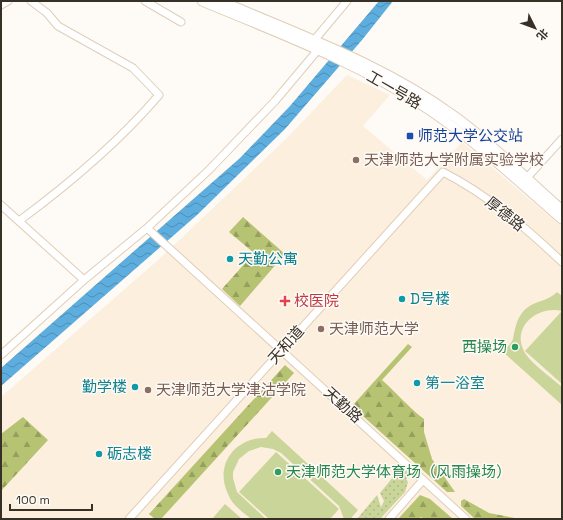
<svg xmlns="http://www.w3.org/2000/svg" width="563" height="520" viewBox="0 0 563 520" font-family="'Space Grotesk','Noto Sans SC',sans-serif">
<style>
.built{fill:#fcefdd}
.grass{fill:url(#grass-dots)}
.forest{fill:url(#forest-firs)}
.garden{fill:#cad59a}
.water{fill:url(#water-waves)}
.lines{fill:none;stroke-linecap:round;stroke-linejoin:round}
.minor-casing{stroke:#dfceb8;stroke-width:9}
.major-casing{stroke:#dfceb8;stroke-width:11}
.minor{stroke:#fff;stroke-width:7}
.major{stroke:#fff;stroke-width:9}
.transit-dot{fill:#1a4fb4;stroke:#fefaf6;stroke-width:1.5}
.education-dot{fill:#8d6e63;stroke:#fefaf6;stroke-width:1.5}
.culture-dot{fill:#0f9aa8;stroke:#fefaf6;stroke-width:1.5}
.health-dot{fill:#e0444e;stroke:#fefaf6;stroke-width:1.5}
.leisure-dot{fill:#2e9e5b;stroke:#fefaf6;stroke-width:1.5}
.labels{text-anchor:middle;stroke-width:3;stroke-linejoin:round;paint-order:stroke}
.street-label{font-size:15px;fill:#373027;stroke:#fefaf6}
.transit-label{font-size:15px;fill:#164399;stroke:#fefaf6;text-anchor:start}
.education-label{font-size:15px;fill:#785e54;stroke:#fefaf6;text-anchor:start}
.culture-label{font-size:15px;fill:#0d838f;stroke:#fefaf6;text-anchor:start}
.health-label{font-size:15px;fill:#be3a42;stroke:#fefaf6;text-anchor:start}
.leisure-label{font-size:15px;fill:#27864d;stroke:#fefaf6;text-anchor:end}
</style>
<defs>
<pattern id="grass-dots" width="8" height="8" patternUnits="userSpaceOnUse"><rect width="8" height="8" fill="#cad59a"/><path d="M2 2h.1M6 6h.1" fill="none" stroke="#aeb785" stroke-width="1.8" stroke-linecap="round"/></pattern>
<pattern id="forest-firs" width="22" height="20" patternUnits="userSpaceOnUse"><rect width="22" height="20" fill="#b6c372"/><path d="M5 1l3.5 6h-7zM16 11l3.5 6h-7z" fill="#959f5e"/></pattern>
<pattern id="water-waves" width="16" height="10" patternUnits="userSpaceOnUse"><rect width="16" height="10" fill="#5daede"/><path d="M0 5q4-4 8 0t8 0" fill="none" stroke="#4e8eb4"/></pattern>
</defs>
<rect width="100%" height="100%" fill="#fefaf6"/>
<path class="built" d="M347 75 390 95 363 126 427 180 462 142 562 227V519H1V397L157 261 285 140Z"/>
<path class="grass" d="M405 469 410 475 406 479 408 482 405 492 380 519H357L377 495 381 507 384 501 380 493 398 471 401 474Z"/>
<path class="forest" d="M243 217 285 254 240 306 222 289 254 253 229 232Z
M408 344 412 347 382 380C397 393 408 407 424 419V432L432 459 455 492H447L354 408 353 405Z
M285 365 294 373 161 519H155L149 514Z
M23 417 48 440 1 491V434Z
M420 495 430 499 453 519H424L421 517 419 519H398Z
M464 499 489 513 520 519H475L461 506V501Z"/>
<path class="garden" d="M557 292 562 296V311C537 305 510 328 525 353 532 364 552 378 562 387V405L503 352C506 348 512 343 513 339 515 329 516 321 522 313 532 300 546 303 557 292Z
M561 312H562V384L525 351Z
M272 431 358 510 352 517 353 519H344L339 506 281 453 273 449 261 447 249 451 239 459 233 472V478L237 492 266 519H251C243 512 232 505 228 494 214 465 235 437 266 438Z
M276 452 339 509 330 519H269L239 492Z
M225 504 242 519H212Z"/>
<path class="water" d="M379 1H393L362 40 285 129 197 215 1 386V368L240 158 290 106Z"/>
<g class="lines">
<g class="minor-casing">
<path id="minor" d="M145 1 181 22
M1 5 8 1
M311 44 347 1
M524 181 562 139
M1 205 84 280
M19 221C69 184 118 143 159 95L133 68 58 26 47 13 31 1
M147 228 466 519
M1 355 84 280 147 228 209 170 275 101 317 51
M129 519 443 172C488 195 526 228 562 262
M389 519 423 480"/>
</g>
<g class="major-casing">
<path id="major" d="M202 1C279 33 359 63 428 109 476 141 519 182 562 219
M221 1C301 36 383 64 454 116 493 144 526 179 562 210"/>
</g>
<use href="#minor" class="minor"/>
<use href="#major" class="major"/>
</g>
<rect class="transit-dot" x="406" y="132" width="8" height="8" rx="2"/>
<g class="education-dot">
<circle cx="356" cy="160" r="4"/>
<circle cx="321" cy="329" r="4"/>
<circle cx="148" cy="390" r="4"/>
</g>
<g class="culture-dot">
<circle cx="230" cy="259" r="4"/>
<circle cx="402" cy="299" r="4"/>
<circle cx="417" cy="383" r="4"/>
<circle cx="135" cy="387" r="4"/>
<circle cx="99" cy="454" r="4"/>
</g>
<path class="health-dot" d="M283 295h4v4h4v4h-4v4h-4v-4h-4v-4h4z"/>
<g class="leisure-dot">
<circle cx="515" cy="347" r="4"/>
<circle cx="278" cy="472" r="4"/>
</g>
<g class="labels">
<g class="street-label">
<text transform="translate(394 90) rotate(30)" y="5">工一号路</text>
<text transform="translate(505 214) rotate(38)" y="5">厚德路</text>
<text transform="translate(286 345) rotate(-48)" y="5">天和道</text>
<text transform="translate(343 405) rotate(42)" y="5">天勤路</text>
</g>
<g class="transit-label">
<text x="418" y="141">师范大学公交站</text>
</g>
<g class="education-label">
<text x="364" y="165">天津师范大学附属实验学校</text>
<text x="329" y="334">天津师范大学</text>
<text x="156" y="395">天津师范大学津沽学院</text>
</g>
<g class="culture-label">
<text x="238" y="264">天勤公寓</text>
<text x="410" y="304">D号楼</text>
<text x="425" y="388">第一浴室</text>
<text x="127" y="392" text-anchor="end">勤学楼</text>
<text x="107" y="459">砺志楼</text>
</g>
<g class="health-label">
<text x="294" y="306">校医院</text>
</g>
<g class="leisure-label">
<text x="507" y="352">西操场</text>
<text x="286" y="477" text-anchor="start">天津师范大学体育场（风雨操场）</text>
</g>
</g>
<rect width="563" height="520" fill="none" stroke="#373027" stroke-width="4"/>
<g transform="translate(535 28) rotate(132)" stroke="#fefaf6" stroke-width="3" paint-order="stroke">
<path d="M0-3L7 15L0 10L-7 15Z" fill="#373027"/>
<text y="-6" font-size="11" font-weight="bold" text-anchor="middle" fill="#373027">北</text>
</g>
<path d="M10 504v6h82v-6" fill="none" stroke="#373027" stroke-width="2"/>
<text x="16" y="504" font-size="12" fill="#373027" stroke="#fefaf6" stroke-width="3" paint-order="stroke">100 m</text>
</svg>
